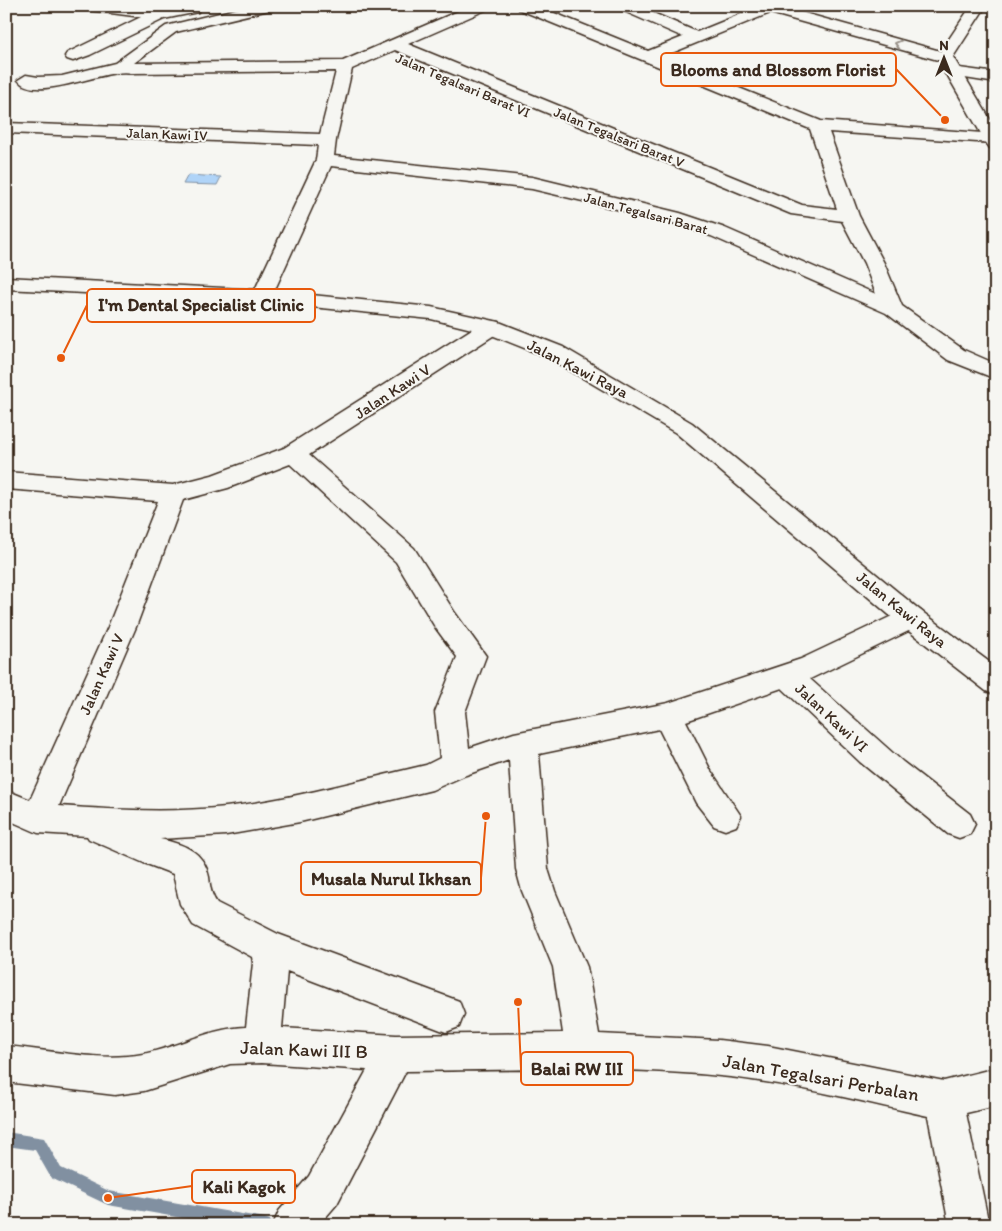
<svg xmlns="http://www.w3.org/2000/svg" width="1002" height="1231" viewBox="0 0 1002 1231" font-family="Itim,sans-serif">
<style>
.water{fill:#b0d4f8;stroke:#8190a1}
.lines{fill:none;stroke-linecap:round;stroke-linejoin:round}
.stream{fill:#8190a1;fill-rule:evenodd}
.minor-casing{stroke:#3b2a1e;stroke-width:3}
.secondary-casing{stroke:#3b2a1e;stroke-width:3}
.minor{fill:#f6f6f2;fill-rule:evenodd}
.secondary{fill:#f6f6f2;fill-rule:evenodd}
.oneway{stroke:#989088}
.labels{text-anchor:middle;stroke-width:4;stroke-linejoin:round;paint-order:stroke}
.far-street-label{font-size:14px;fill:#3b2a1e;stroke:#f6f6f2}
.street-label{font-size:16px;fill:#3b2a1e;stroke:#f6f6f2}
.near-street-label{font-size:19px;fill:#3b2a1e;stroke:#f6f6f2}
.leader{fill:none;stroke:#e8590c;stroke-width:2}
.callout-dot{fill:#e8590c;stroke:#f6f6f2;stroke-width:2}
.callout{fill:#f6f6f2;stroke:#e8590c;stroke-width:2}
.callout-label{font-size:18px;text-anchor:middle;font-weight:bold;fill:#3b2a1e}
</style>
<rect width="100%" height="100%" fill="#f6f6f2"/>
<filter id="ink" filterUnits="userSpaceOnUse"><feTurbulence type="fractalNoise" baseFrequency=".02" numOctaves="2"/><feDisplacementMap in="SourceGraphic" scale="10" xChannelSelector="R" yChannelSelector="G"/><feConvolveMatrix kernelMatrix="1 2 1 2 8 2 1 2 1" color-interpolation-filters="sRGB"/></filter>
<g filter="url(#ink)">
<path class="water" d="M188 175 221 177 217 185 183 184Z"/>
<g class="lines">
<path class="stream" d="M6 1132 44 1138 61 1168 109 1191 265 1218 270 1220 272 1225H221L108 1205 51 1178 35 1150 6 1146Z"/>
<g class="minor-casing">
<path id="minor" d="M81 6H125L159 11 199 6 200 9 198 12 164 19 90 55 73 61 67 59 65 56 67 53 141 17 88 10Z
M248 6H275L273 9 176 32 134 63 343 61 470 6H490L488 9 408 44 802 205 837 209 810 129 518 9 516 6H537L648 51 683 37 619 9 617 6H637L697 32 756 8 755 6H779L951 54 953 57 951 60 945 62 770 13 662 57 821 121 996 134V142L992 143 829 132 859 216 884 263 902 306 964 350 996 364V379L948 360 886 313 711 236 667 221 532 189 331 166 272 296 269 300 262 302 255 300 252 296 316 160 318 145 6 133V123L320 134 336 71 131 73C108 67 35 104 18 80L26 75 38 77 62 76 115 63 166 26ZM395 50 791 214 842 221 864 263 876 294 725 228 680 213 532 177 334 156 336 140 352 69Z
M952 67 996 73V83L946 75 944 72Z
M491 321 499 322 502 327 499 332 309 455 414 548 455 613 486 656 465 712 469 748 514 733 668 703 801 659 911 607 921 611 925 618 921 625 810 679 903 762 970 814 975 824 970 834 959 838 948 834 860 762 782 688 686 721 711 771 741 816 736 826 725 830 714 826 696 803 659 729 539 754 548 869 555 891 587 967 599 1034 719 1040 768 1046 944 1081 996 1068V1106L966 1113 989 1225H949L928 1116C859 1101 790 1083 720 1076 616 1066 511 1070 406 1071L337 1204 319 1225H273L279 1211 309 1176 367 1070 262 1063 230 1064 144 1091 115 1095 6 1082V1046C50 1050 99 1062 143 1054 178 1047 210 1028 246 1027L253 963 252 957 193 925 180 904 173 874 144 863 89 839 87 836 38 833 6 819V790L30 800 108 627 158 501 6 489V472L173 485 212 475 284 448 483 322ZM290 464 396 562 435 627 457 657 435 712 440 758 426 765C360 780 293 799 226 807 170 813 115 810 59 806L136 627 183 500 228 488ZM509 760 516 869 522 891 553 967 563 1033 396 1035 282 1028 287 971 446 1032 459 1027 464 1014 459 1001 278 934 217 903C211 895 210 886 209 877 204 851 183 844 160 839L226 835 300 822 432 790 466 775Z"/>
</g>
<g class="secondary-casing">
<path id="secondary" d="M971 6H986L953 57 996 129V149L990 148 987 144 937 57Z
M6 277 262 290 431 307 499 322 563 347 692 423 921 611 996 667V695L986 691 901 625 676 433 547 357 484 332 431 319 262 302 6 289Z"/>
</g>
<use href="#minor" class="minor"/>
<use href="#secondary" class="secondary"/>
</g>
<defs><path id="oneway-chevron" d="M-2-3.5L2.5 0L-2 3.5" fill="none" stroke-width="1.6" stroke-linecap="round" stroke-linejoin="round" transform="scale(1.25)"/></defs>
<use class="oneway" href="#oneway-chevron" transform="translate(898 44) rotate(-165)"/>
</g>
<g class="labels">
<g class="far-street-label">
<text transform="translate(463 85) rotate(23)" y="5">Jalan Tegalsari Barat VI</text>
<text transform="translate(167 134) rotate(2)" y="5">Jalan Kawi IV</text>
<text transform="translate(619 137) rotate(22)" y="5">Jalan Tegalsari Barat V</text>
<text transform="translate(646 213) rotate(15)" y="5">Jalan Tegalsari Barat</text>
</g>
<g class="street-label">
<text transform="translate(578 368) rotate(27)" y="6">Jalan Kawi Raya</text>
<text transform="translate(392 391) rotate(-33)" y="6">Jalan Kawi V</text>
<text transform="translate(902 609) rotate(39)" y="6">Jalan Kawi Raya</text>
<text transform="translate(101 674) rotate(-66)" y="6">Jalan Kawi V</text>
<text transform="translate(832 717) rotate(43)" y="6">Jalan Kawi VI</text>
</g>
<g class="near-street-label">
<text transform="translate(304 1049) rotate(2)" y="7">Jalan Kawi III B</text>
<text transform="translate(821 1077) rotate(10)" y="7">Jalan Tegalsari Perbalan</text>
</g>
</g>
<path class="leader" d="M945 120L896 69M61 358L87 305M486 816L481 878M518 1002L521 1069M108 1198L192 1186"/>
<g class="callout-dot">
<circle cx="945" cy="120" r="5"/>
<circle cx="61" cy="358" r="5"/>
<circle cx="486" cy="816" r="5"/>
<circle cx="518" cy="1002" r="5"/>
<circle cx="108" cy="1198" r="5"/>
</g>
<g class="callout">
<rect x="661" y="53" width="235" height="33" rx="5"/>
<rect x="87" y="289" width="228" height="33" rx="5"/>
<rect x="301" y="862" width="180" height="33" rx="5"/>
<rect x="521" y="1052" width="112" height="33" rx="5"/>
<rect x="192" y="1170" width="103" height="33" rx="5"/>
</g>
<g class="callout-label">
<text x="778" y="76">Blooms and Blossom Florist</text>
<text x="201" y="311">I'm Dental Specialist Clinic</text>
<text x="391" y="885">Musala Nurul Ikhsan</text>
<text x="577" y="1075">Balai RW III</text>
<text x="244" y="1193">Kali Kagok</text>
</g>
<rect width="1002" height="1231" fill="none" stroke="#f6f6f2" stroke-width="25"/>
<rect x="12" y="12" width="977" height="1206" fill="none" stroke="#3b2a1e" stroke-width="2" filter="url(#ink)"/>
<g transform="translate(944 58)" stroke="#f6f6f2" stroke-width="4" paint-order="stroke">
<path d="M0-4L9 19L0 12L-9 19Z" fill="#3b2a1e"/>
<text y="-8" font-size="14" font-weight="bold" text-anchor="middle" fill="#3b2a1e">N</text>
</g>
</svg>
